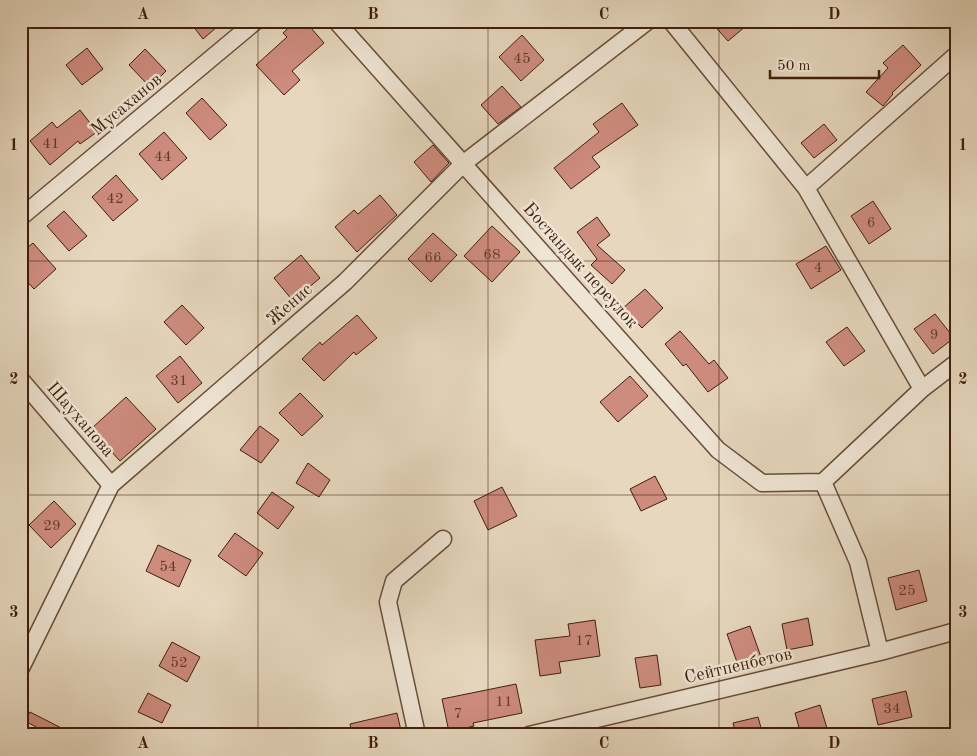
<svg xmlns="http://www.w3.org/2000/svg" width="977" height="756" viewBox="0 0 977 756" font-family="'Old Standard TT',serif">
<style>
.building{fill:#ce8c7f;stroke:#3f1f0b}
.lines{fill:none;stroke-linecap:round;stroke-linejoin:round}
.street-casing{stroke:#694d38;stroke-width:19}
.street{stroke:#efe5d5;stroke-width:16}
.grid{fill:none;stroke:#3f1f0b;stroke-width:1;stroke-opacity:0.55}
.labels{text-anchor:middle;stroke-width:5;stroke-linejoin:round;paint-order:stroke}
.number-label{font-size:15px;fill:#633a28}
.street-label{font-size:18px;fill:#3f1f0b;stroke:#efe5d5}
.neatline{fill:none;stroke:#3f1f0b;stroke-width:2}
.grid-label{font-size:16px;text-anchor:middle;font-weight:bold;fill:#3f1f0b}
</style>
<rect width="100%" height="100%" fill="#e6d7be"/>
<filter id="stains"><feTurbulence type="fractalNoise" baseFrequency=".004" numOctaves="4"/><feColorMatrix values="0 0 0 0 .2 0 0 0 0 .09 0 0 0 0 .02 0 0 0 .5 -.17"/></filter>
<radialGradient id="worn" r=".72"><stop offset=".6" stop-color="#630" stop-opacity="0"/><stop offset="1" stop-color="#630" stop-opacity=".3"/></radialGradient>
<path class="building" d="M189 21H224L203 39Z
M296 21H305L324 43 292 71 300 80 284 95 256 65 287 37 283 33Z
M710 21H752L728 41Z
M522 35 544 60 521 81 499 57Z
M903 45 921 65 892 93 893 94 883 106 866 92 888 68 883 63Z
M87 48 103 69 82 85 66 65Z
M145 49 166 71 150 87 129 65Z
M502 86 521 107 498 124 481 105Z
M202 98 227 125 210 140 186 113Z
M622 103 638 125 592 157 600 167 571 189 554 168 599 132 593 124Z
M80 110 97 132 80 144 78 141 50 165 30 141 52 122 57 128Z
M824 124 837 140 814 158 801 143Z
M164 132 187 158 162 180 139 154Z
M433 145 449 163 431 182 414 162Z
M116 175 138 200 113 221 92 197Z
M380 195 397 215 357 252 335 227 354 210 358 214Z
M873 201 891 229 869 244 851 216Z
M64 211 87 236 69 251 47 226Z
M597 217 610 235 597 245 625 270 612 284 591 265 597 259 577 232Z
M492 226 520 252 492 282 464 256Z
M433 233 457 255 431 282 408 259Z
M33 243 56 269 34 289 21 275V253Z
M826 246 841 270 811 289 796 264Z
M301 255 320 278 293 301 274 278Z
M645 289 663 308 642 328 623 308Z
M182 305 204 328 186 345 164 322Z
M935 314 954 338 933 354 914 329Z
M357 315 377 338 356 355 354 352 324 381 302 359 320 342 322 345Z
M847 327 865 351 844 366 826 342Z
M680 331 709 364 714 360 728 378 708 392 686 364 683 366 665 344Z
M180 356 202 383 178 403 156 376Z
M630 376 648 396 618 422 600 402Z
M300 393 323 416 302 436 279 413Z
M126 397 156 429 120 461 91 429Z
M260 426 279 440 261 463 240 450Z
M308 463 330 480 319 497 296 483Z
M655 476 667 499 641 511 630 489Z
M502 487 517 516 488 530 474 501Z
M272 492 294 507 278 529 257 513Z
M54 501 76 524 51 548 29 525Z
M235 533 263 553 246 576 218 556Z
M158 545 191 560 179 587 146 571Z
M919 570 927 601 896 610 888 578Z
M808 618 813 645 787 650 782 624Z
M595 620 600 656 559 662 561 673 540 676 535 640 570 636 568 624Z
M750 626 761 657 738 665 727 634Z
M172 642 200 657 187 682 159 666Z
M657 655 661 685 640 688 635 658Z
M516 684 522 713 473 723 474 726 449 732 442 699Z
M906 691 912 717 878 725 872 699Z
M148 693 171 705 162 723 138 712Z
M820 705 829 735H801L795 713Z
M30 712 75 735H51L25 721Z
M397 713 402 735H352L350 724Z
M758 717 763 735H736L733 723Z"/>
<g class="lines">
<g class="street-casing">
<path id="street" d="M336 21 718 450 762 483 823 482 858 562 880 652
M671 21 806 188 922 389
M806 188 956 55
M21 217 256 21
M21 380 111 485
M823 482 922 389 956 363
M21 668 111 485 345 282 464 163 648 21
M417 735 388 602 394 581 443 539
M529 735 880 652 956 631"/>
</g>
<use href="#street" class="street"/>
</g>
<path class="grid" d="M258 21V735M488 21V735M719 21V735M21 261H956M21 495H956"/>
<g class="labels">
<g class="number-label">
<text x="522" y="63">45</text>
<text x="51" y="148">41</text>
<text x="163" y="161">44</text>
<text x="115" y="203">42</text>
<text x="871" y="227">6</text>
<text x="492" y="259">68</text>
<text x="433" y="262">66</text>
<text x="818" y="272">4</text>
<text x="934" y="339">9</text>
<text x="179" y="385">31</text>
<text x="52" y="530">29</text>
<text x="168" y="571">54</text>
<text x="907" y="595">25</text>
<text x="584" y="645">17</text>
<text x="179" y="667">52</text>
<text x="504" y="706">11</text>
<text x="892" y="713">34</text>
<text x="458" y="718">7</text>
</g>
<g class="street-label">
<text transform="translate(126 104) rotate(-40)" y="6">Мусаханов</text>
<text transform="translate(581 265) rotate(48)" y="6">Бостандык переулок</text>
<text transform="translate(289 304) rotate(-41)" y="6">Женис</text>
<text transform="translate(81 419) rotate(49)" y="6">Шауханова</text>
<text transform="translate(738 665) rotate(-13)" y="6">Сейтпенбетов</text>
</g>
</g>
<rect width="977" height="756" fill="none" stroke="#e6d7be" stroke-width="55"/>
<path d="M770 70v8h109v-8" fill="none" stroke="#3f1f0b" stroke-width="2.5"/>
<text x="777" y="70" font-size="15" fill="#3f1f0b" stroke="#efe5d5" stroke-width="4" paint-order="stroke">50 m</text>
<rect x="28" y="28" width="922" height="700" class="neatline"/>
<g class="grid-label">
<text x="143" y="19">A</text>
<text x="373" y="19">B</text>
<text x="604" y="19">C</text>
<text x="834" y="19">D</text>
<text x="14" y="150">1</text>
<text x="963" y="150">1</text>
<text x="14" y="384">2</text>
<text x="963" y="384">2</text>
<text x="14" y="617">3</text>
<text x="963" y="617">3</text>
<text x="143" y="748">A</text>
<text x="373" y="748">B</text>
<text x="604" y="748">C</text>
<text x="834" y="748">D</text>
</g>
<rect width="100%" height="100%" filter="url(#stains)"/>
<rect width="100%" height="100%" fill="url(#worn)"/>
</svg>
